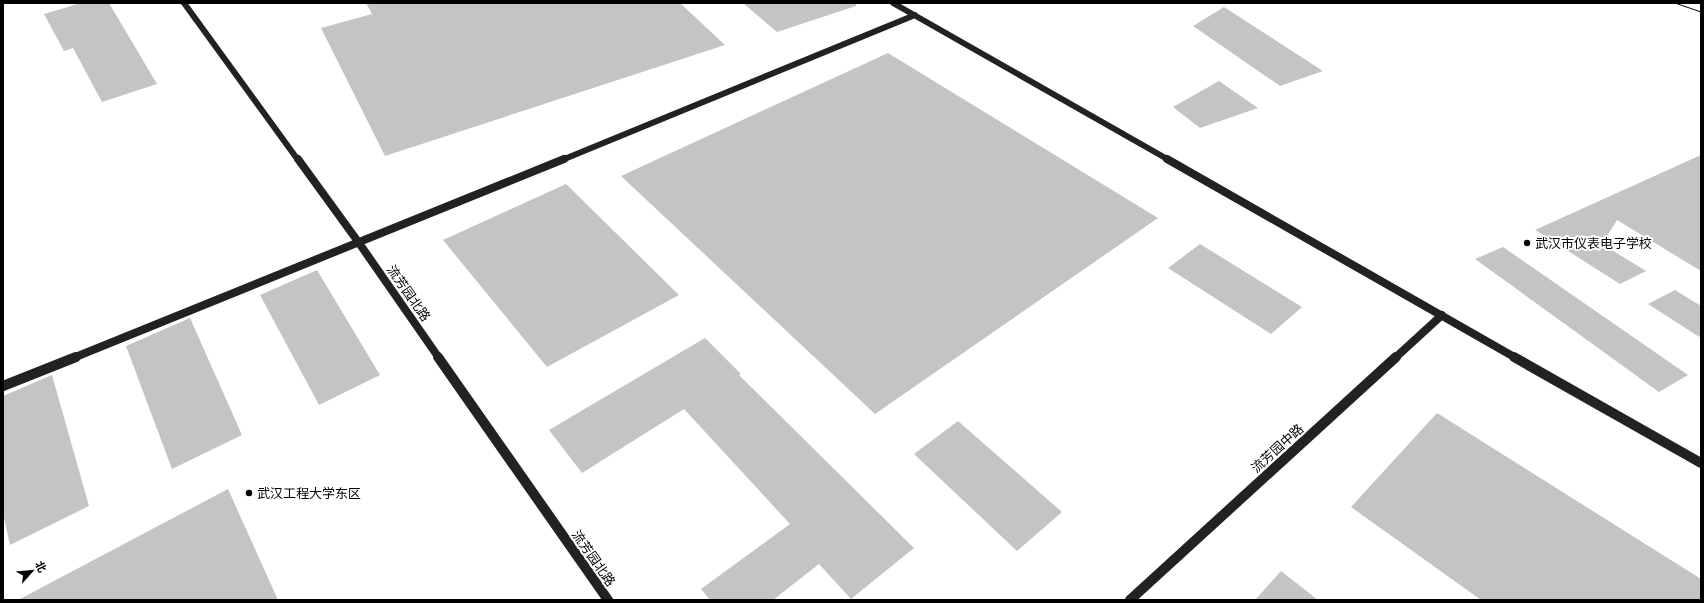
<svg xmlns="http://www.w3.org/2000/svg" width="1704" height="603" viewBox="0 0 1704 603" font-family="Manrope,'Noto Sans SC',sans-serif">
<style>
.building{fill:#c4c4c4}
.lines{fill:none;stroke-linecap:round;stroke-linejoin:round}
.secondary-far2{stroke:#222;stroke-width:6}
.secondary-far1{stroke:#222;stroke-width:8}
.secondary{stroke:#222;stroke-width:10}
.tram{stroke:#000;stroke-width:1}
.poi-dot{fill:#000;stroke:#fff;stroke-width:1.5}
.labels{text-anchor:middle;stroke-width:4;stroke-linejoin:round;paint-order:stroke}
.poi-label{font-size:13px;fill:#000;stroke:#fff;text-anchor:start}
.street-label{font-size:13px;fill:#000;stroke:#fff}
</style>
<rect width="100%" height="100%" fill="#fff"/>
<path class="building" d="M81 3H109L157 84 102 102 73 48 64 51 44 14Z
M366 3H680L725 45 385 156 321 28 372 14Z
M743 3H856V6L777 32Z
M1224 7 1323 71 1280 86 1193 26Z
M888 53 1158 218 875 414 621 176Z
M1219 81 1258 108 1200 128 1173 107Z
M1701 155V271L1617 220 1602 244 1646 271 1620 284 1535 230Z
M566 184 679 295 547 367 443 240Z
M1200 244 1302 307 1271 334 1168 268Z
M1503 247 1688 375 1659 392 1475 259Z
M317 270 380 375 319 405 260 295Z
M1675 290 1701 306V338L1648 304Z
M190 318 242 435 172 469 126 346Z
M705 338 741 374 739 375 914 548 851 599 819 564 773 600H710L701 589 790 524 684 409 582 473 549 430Z
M52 375 89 506 10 545 3 513V396Z
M1437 413 1701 579V600H1481L1351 507Z
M958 421 1062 512 1017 551 914 454Z
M228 489 278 600H18Z
M1281 571 1318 600H1255Z"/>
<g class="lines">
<path class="secondary-far2" d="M184 3 298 160
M893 3 1169 160
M562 160 915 15"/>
<path class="secondary-far1" d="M298 159 359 243 439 358
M1167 159 1516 358
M73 358 564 159
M1395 358 1442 315"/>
<path class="secondary" d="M438 357 608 600
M1514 357 1701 463
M3 386 76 357
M1130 600 1396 357"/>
<path class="tram" d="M1675 3 1701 12"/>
</g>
<g class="poi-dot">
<circle cx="1527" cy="243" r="4"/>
<circle cx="249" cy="493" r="4"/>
</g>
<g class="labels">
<g class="poi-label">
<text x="1535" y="248">武汉市仪表电子学校</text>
<text x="257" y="498">武汉工程大学东区</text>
</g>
<g class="street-label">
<text transform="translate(409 293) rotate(55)" y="5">流芳园北路</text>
<text transform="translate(1277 448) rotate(-42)" y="5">流芳园中路</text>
<text transform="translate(594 558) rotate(55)" y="5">流芳园北路</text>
</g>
</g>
<rect width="1704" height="603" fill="none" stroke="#000000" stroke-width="8"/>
<g transform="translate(32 571) rotate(63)" stroke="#ffffff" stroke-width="3" paint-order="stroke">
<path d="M0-3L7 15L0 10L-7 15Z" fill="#000000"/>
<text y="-6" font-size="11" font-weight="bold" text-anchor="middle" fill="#000000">北</text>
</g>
</svg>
